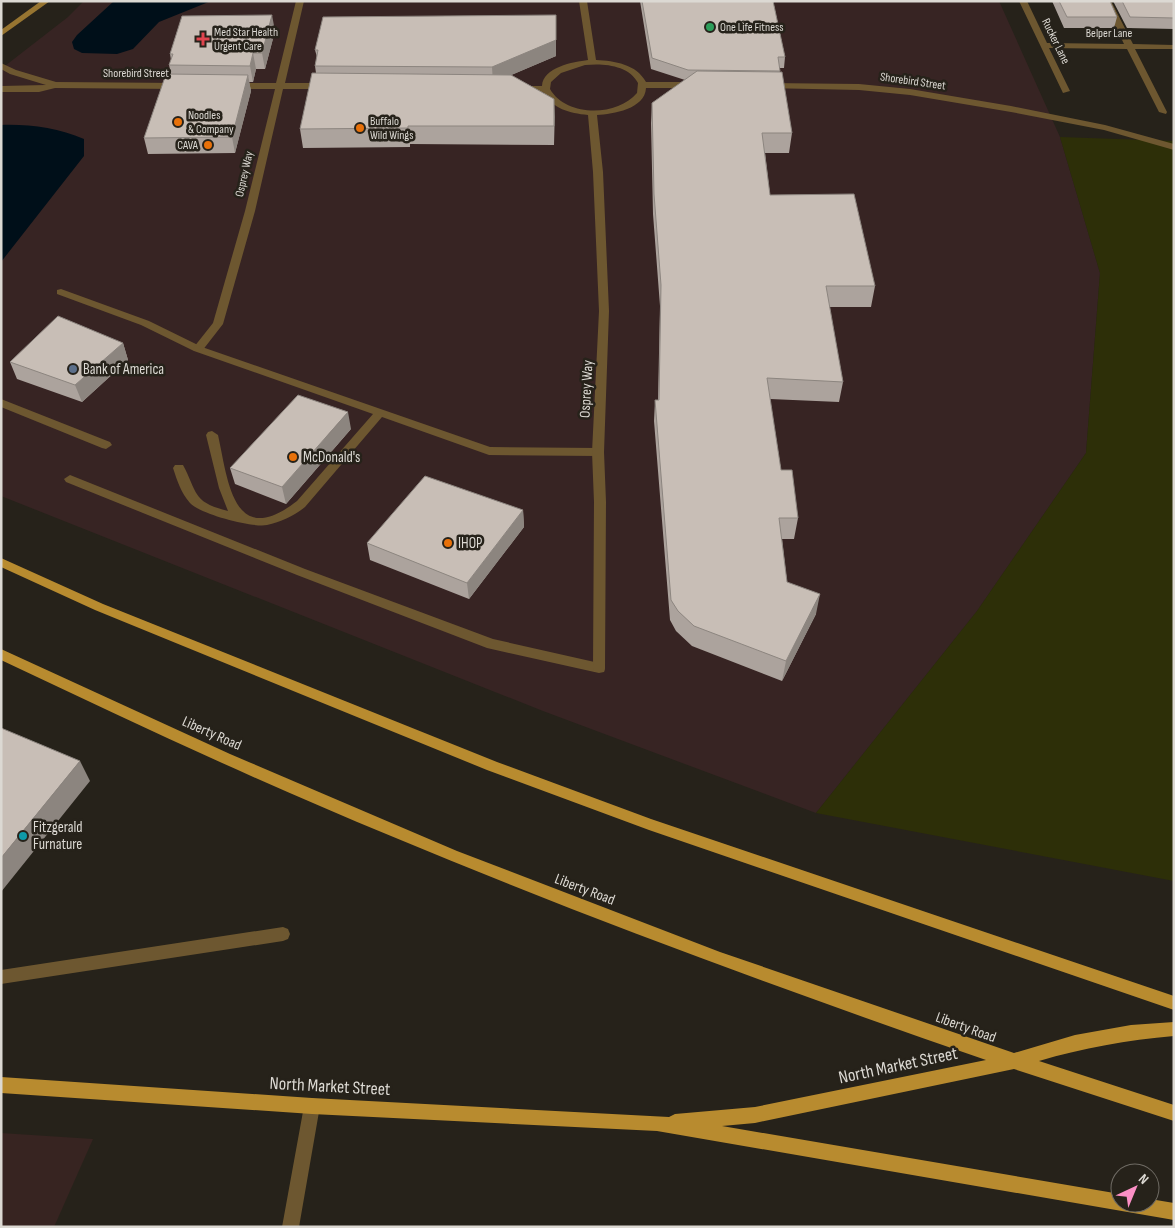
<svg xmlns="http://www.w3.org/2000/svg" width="1175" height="1228" viewBox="0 0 1175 1228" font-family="'Sofia Sans Condensed',sans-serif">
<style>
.commercial{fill:#372423}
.industrial{fill:#372421}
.green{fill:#2d2f08}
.water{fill:#000f19}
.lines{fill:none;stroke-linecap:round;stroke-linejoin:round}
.lane{fill:#6d5730;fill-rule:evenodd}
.street{fill:#6d5730;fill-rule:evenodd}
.secondary{fill:#977531;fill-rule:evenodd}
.primary{fill:#b88b2f;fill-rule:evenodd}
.wall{fill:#aca39d}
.shaded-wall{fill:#8c857f}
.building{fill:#c8beb6;stroke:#8c857f}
.leisure-dot{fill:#2e9e5b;stroke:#26221a;stroke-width:2}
.health-dot{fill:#e0444e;stroke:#26221a;stroke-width:2}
.food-dot{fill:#e8710a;stroke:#26221a;stroke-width:2}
.service-dot{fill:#5c6f8a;stroke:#26221a;stroke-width:2}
.culture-dot{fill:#0f9aa8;stroke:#26221a;stroke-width:2}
.labels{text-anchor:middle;stroke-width:5;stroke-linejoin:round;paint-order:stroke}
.far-poi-label{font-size:12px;fill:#dcd9d3;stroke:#26221a;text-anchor:start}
.far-street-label{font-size:12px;fill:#dcd9d3;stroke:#26221a}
.poi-label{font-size:15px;fill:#dcd9d3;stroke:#26221a;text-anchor:start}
.street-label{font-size:15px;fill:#dcd9d3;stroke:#26221a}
.near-street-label{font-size:18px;fill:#dcd9d3;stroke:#26221a}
</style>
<rect width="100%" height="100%" fill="#26221a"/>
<path class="commercial" d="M84 1H999L1060 137 1100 273 1086 453 977 611 816 813 543 711 1 496V69L68 17Z"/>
<path class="industrial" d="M1 1133 93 1139 54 1227H1Z"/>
<path class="green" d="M1060 137 1174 141V881L816 813 977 611 1086 453 1100 273Z"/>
<path class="water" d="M114 1H211L159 22 133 49 117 54 82 53 74 49 72 42 77 35Z
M1 125C29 124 58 128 84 139V156L1 262Z"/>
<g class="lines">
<path class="lane" d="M61 289 149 321 202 347 490 447 598 448 604 452 598 456 489 455 382 417 305 507C294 516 281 522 267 525 252 528 200 514 190 503 181 493 177 480 173 468L175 465H183C198 493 192 502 228 511L219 488 206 435 208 432 212 431 218 435C228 480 233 551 297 501L373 414 194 351 141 325 57 294V290Z
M1 399 110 442 112 445 106 449 102 448 1 407Z
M70 475 305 569 493 639 599 663 604 664 605 668 604 672 599 673 487 648 297 575 66 482 64 479Z
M283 927 288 929 290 934 288 939 283 941 1 984V970Z
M312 1098 318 1100 320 1106 299 1227H282L304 1106 306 1100Z"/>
<path class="street" d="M296 1H304L285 83H326L330 86 326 89H283L255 211 223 324 202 351H194L193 349 194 347 213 323 245 211 275 89H234L230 86 234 83H276Z
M579 1H587L596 60C615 61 636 64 646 82H693L697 85 693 88H646C645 109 613 114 597 115L603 172 609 311 604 452 606 502 605 668 604 672H594L593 668 594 502 592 452 599 311 593 172 588 115C569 113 553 109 543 92H519L515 89 519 86H542C543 67 573 62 588 60ZM585 65C603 63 629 65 638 83L637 93C617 117 566 117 550 89L551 82 561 73Z
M1019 1H1027L1047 43 1124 44 1103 1H1111L1133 44 1174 45V49H1135L1167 112 1166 114 1159 112 1127 49 1049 48 1070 91 1063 93Z
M1 63 16 70 56 82 179 83 183 86 179 89 55 88 39 92H1V86L46 85 10 74 1 69Z
M768 83 859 84 910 89 1011 106 1105 125 1174 144V150L1104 130 1011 112 910 95 859 90 765 88 764 86Z"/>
<path class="secondary" d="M41 1H50L1 36V30Z"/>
<path class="primary" d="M1 558 103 604 497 762 651 819 1174 996V1010L649 830 487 770 95 610 1 567Z
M1 649 230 754 457 851 720 952 1014 1053 1075 1035 1131 1025 1174 1022V1036C1127 1040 1083 1048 1039 1061L1174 1105V1121L1014 1069 755 1123 722 1126 1120 1194V1203H1150V1199L1174 1203V1220L657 1131 312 1114 1 1093V1077L312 1098 669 1117 675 1114 755 1107 986 1060C786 991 587 918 391 836 259 782 130 721 1 660Z"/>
</g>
<path class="wall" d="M640 1H773L785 57 784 68H779L792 133 789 153H765L770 195 875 286 871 307H829L843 382 839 402 770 399 781 470 798 518 794 539H782L787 582 816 614 782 681 692 646 676 631 670 620 654 421 655 400H658L660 306 653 214 651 123 652 103 685 80 651 69Z
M1052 1H1110L1117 17 1114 28H1064Z
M1113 1H1173L1174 3V29L1127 28Z
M275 31 265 69H256L253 82H249L251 91 235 153 148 154 144 138 171 74 169 65 171 60 170 54Z
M315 50 556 56 511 75 554 99V145L410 144V147L303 148 300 129 316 73 315 66 317 57Z
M123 343 128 360 82 402 17 379 10 362Z
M351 429 286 504 235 484 230 468Z
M523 510 524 527 469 599 370 560 367 543Z"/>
<path class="shaded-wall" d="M272 15 275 31 265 69 262 53Z
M556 15V56L493 83 492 67Z
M253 53 256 69 253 82 250 66Z
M248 75 251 91 235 153 232 137Z
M554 99 555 117 554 145Z
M123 343 128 360 82 402 75 385Z
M348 412 351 429 286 504 282 487Z
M523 510 524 527 469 599 467 583Z
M820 594 816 614 782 681 786 661Z
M80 761 90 781 1 892V858Z"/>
<path class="building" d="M642 1H773L785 57H778L780 71 688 70 652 58Z
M1059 1H1110L1117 17H1067Z
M1122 1H1173L1174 3V18L1130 17Z
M272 15 262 53H253L250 66 169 65 173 54H170L182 16Z
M556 15V40L492 67 315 66 318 50H315L323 17Z
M697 71 782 72 792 133H762L770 195 854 194 875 286H826L843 382 767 378 781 470H792L798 518H779L787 582 820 594 786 661 694 626 678 611 671 600 655 400H659L661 285 654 194 652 103Z
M312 73 511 75 554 99V126H408V128L300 129Z
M166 74 248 75 232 137 144 138Z
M58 316 123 343 75 385 10 362Z
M298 395 348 412 282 487 230 468Z
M425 476 523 510 467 583 367 543Z
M1 728 80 761 1 858Z"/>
<circle class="leisure-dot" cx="710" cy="27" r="5"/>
<path class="health-dot" d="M200.5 31.5h5v5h5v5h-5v5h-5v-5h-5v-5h5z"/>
<g class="food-dot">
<circle cx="178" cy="122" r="5"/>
<circle cx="360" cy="128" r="5"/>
<circle cx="208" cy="145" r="5"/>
<circle cx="293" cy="457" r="5"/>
<circle cx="448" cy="543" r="5"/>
</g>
<circle class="service-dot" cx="73" cy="369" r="5"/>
<circle class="culture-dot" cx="23" cy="836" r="5"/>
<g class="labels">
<g class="far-poi-label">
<text x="720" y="31">One Life Fitness</text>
<text x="214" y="36">Med Star Health<tspan x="214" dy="14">Urgent Care</tspan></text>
<text x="188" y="119">Noodles<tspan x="188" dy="14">&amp; Company</tspan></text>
<text x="370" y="125">Buffalo<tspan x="370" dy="14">Wild Wings</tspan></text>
<text x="198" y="149" text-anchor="end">CAVA</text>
</g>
<g class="far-street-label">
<text x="1109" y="37">Belper Lane</text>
<text transform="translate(1056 41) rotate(64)" y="4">Rucker Lane</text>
<text x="136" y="77">Shorebird Street</text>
<text transform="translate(913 81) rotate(8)" y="4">Shorebird Street</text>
<text transform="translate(244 174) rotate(-77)" y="4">Osprey Way</text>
</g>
<g class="poi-label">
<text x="83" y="374">Bank of America</text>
<text x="303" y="462">McDonald's</text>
<text x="458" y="548">IHOP</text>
<text x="33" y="832">Fitzgerald<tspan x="33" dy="17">Furnature</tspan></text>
</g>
<g class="street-label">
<text transform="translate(586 389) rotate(-87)" y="5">Osprey Way</text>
<text transform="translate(212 733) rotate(24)" y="5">Liberty Road</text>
<text transform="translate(585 889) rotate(21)" y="5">Liberty Road</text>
<text transform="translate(966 1027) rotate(20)" y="5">Liberty Road</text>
</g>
<g class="near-street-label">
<text transform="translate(898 1065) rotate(-12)" y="6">North Market Street</text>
<text transform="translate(330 1086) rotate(3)" y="6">North Market Street</text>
</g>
</g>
<rect width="1175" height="1228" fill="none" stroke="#dcd9d3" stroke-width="5"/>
<g transform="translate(1135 1188) rotate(44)"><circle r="24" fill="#26221a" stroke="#6f6b64"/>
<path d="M0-4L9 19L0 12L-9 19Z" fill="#fb8fc5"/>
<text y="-8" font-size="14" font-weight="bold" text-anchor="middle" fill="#dcd9d3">N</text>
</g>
</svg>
